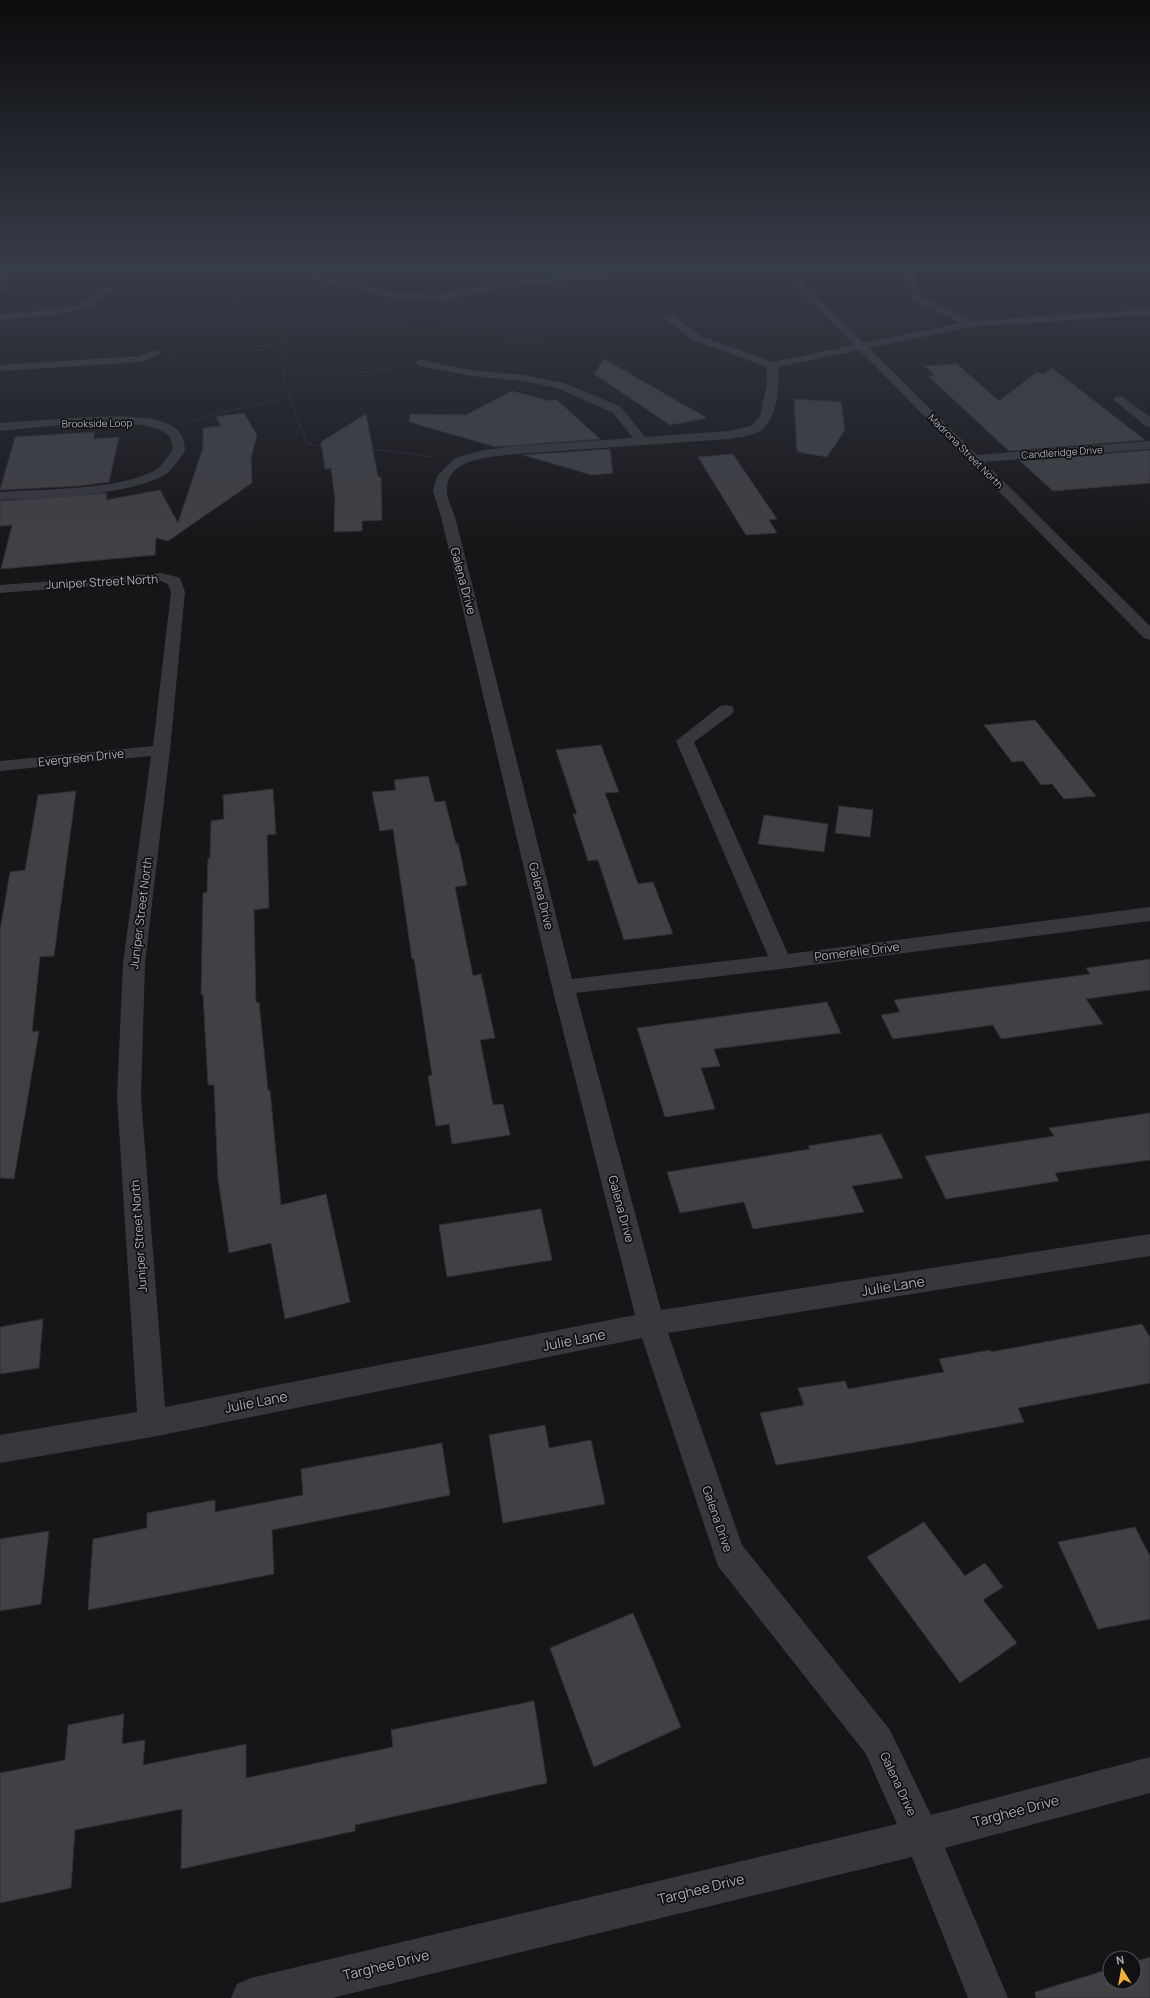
<svg xmlns="http://www.w3.org/2000/svg" width="1150" height="1998" viewBox="0 0 1150 1998" font-family="Manrope,sans-serif">
<style>
.building{fill:#404145;stroke:#303034}
.lines{fill:none;stroke-linecap:round;stroke-linejoin:round}
.path-far1{stroke:#3d3f44;stroke-width:1;stroke-dasharray:1 1.5;stroke-linecap:butt}
.path{stroke:#3d3f44;stroke-width:1.5;stroke-dasharray:1 2;stroke-linecap:butt}
.minor{fill:#37383d;fill-rule:evenodd}
.labels{text-anchor:middle;stroke-width:3.5;stroke-linejoin:round;paint-order:stroke}
.far-street-label{font-size:10px;fill:#a8adb8;stroke:#111113}
.street-label{font-size:12px;fill:#a8adb8;stroke:#111113}
.near-street-label{font-size:14px;fill:#a8adb8;stroke:#111113}
</style>
<rect width="100%" height="100%" fill="#161618"/>
<path class="building" d="M604 359 707 418 670 425 594 374Z
M957 364 999 401 1037 372 1044 374 1052 368 1145 440 1009 451 928 376 935 375 924 366Z
M512 391 550 401 556 399 600 439 496 447 409 422 410 414 466 415Z
M794 399 841 402 845 430 827 457 797 452Z
M244 413 257 435 251 458 252 483 168 541 156 538 155 555 1 569 12 525 0 526V501L107 493 106 500 160 490 178 523 203 448V428L221 426 216 417Z
M366 414 378 477H381L382 520 362 521V531L334 532 335 499 331 468 325 469 321 442Z
M95 432 93 439 119 437 109 482 79 486 0 490 15 437Z
M610 449 613 473 592 475 523 455Z
M1150 450V483L1053 491 1020 461Z
M733 454 777 519 769 520 777 533 746 535 698 457Z
M1035 720 1096 796 1064 799 1052 784 1041 785 1023 761 1012 762 984 725Z
M601 745 619 792 605 793 638 884 653 882 673 934 624 940 598 860 588 861 573 814H577L556 750Z
M428 776 435 802 445 801 456 844 458 843 467 885 455 887 473 976 481 974 495 1038 480 1040 493 1105 503 1104 510 1135 452 1144 449 1124 436 1126 428 1076 432 1075 414 959H412L393 829 380 831 372 792 396 790 394 780Z
M273 789 276 834 267 835 269 908 254 910 256 1003 259 1002 268 1090H270L281 1205 326 1194 350 1302 285 1319 271 1243 229 1253 218 1179 214 1085H208L203 994 201 995 203 893 207 892 208 858H210L211 821 224 819 223 795Z
M76 791 54 956 40 957 32 1032 39 1031 14 1179 0 1178V930L10 872 25 870 38 795Z
M839 806 873 810 870 837 835 833Z
M764 815 828 824 824 852 758 844Z
M1150 959V990L1086 999 1103 1024 1001 1039 993 1025 893 1039 881 1015 900 1012 894 1000 1090 974 1086 968Z
M827 1002 841 1033 714 1049 720 1066 701 1068 715 1109 665 1117 637 1028Z
M1150 1113V1160L1055 1173 1059 1181 946 1199 925 1156 1054 1136 1049 1128Z
M881 1134 903 1178 852 1186 864 1212 753 1229 744 1202 680 1213 667 1172 810 1149 808 1146Z
M541 1209 552 1260 447 1277 439 1225Z
M43 1319 39 1368 0 1374V1327Z
M1142 1324 1150 1337V1383L1018 1408 1024 1422 911 1443 776 1465 760 1413 804 1405 798 1388 845 1381 848 1389 944 1372 939 1359 990 1350 991 1352Z
M545 1425 549 1448 591 1440 605 1504 503 1523 489 1435Z
M442 1443 450 1495 272 1530 274 1574 88 1610 93 1539 147 1528V1513L215 1500V1512L303 1495 301 1469Z
M924 1522 965 1576 985 1563 1003 1587 983 1600 1017 1643 960 1683 867 1557Z
M1135 1527 1150 1556V1619L1098 1629 1058 1542Z
M49 1531 41 1604 0 1611V1539Z
M633 1613 681 1727 594 1767 550 1648Z
M534 1701 547 1783 355 1825V1831L181 1869 182 1809 75 1830 71 1888 0 1903V1773L65 1760 68 1725 124 1714 122 1744 145 1740 143 1765 246 1744V1778L393 1747 391 1730Z
M1150 1957V1998H1036L1035 1992 1110 1969V1982H1134V1962Z"/>
<g class="lines">
<path class="path-far1" d="M207 280 258 268
M124 283C137 279 153 270 167 269 194 266 266 309 278 332 284 343 282 361 283 374 284 387 292 402 297 414
M279 333 429 327 491 332C494 333 496 335 499 336 509 342 546 338 557 332 564 328 568 321 577 318 600 312 627 311 651 314
M174 352 210 348 281 345
M283 371C312 378 370 373 400 367
M215 414 291 397"/>
<path class="path" d="M296 413 307 443 318 446 391 451 432 457
M190 421 218 413"/>
<path class="minor" d="M6 268H15L5 290 0 293V280Z
M286 268H299L329 278 397 293 440 294 520 280 582 273 788 268 864 343 960 323 913 300 903 268H997L993 271H913L920 296 972 321 1150 309V315L970 327 869 348 977 455 1150 441V449L984 462 1150 626V640L1144 638 859 350 778 367C779 387 778 419 760 431 752 436 738 437 729 439L516 454C493 457 446 457 447 490 447 499 452 509 455 517L572 979 768 956 676 741 720 706 726 705 732 706 734 710 732 714 694 742 788 954 1150 907V921L781 969 576 993 661 1310 1150 1234V1256L668 1333 742 1545 890 1730 931 1815 1150 1757V1793L945 1848 1008 1998H968L912 1857 332 1998H231L237 1984 251 1978 897 1824 866 1754 718 1566 642 1338 152 1437 0 1463V1435L137 1412 117 1097 123 963 151 756 0 771V761L153 746 171 592 168 584 161 581 0 593V585L162 573 180 578 185 592 170 750 145 963 141 1097 165 1407 635 1315 552 987 441 517 433 491 437 476 455 458 484 450 516 446 633 438 613 413 557 388 523 381 471 376 420 366 415 363 420 360 471 370 523 375 564 383 621 407 645 437 729 431 751 426 760 416 767 384V367L693 340 665 319 664 317 665 315H673L701 336 773 362 854 345 782 272 582 279 520 286 440 300 397 299 323 282Z
M108 286 113 289 111 291 86 309 48 316 0 320V314L48 310 79 305Z
M155 350 160 353 159 355 140 362 0 371V365L138 356Z
M1119 396 1123 397 1150 417V427L1146 426 1115 401 1113 399 1115 397Z
M88 417C112 417 157 413 176 429 183 434 185 443 185 451 180 458 171 472 163 476 121 497 48 497 0 500V492C43 489 117 490 154 471 161 467 168 456 173 450 172 445 172 437 167 434 140 413 35 428 0 431V423Z"/>
</g>
<linearGradient id="sky" x2="0" y2="1"><stop stop-color="#0c0c0d"/><stop offset="0.49" stop-color="#363c48"/><stop offset="1" stop-color="#363c48" stop-opacity="0"/></linearGradient>
<rect width="1150" height="547" fill="url(#sky)"/>
<g class="labels">
<g class="far-street-label">
<text transform="translate(97 423) rotate(-1)" y="4">Brookside Loop</text>
<text transform="translate(966 451) rotate(45)" y="4">Madrona Street North</text>
<text transform="translate(1062 452) rotate(-4)" y="4">Candleridge Drive</text>
</g>
<g class="street-label">
<text transform="translate(463 581) rotate(75)" y="4">Galena Drive</text>
<text transform="translate(102 582) rotate(-3)" y="4">Juniper Street North</text>
<text transform="translate(81 758) rotate(-6)" y="4">Evergreen Drive</text>
<text transform="translate(541 896) rotate(76)" y="4">Galena Drive</text>
<text transform="translate(141 913) rotate(-83)" y="4">Juniper Street North</text>
<text transform="translate(857 952) rotate(-7)" y="4">Pomerelle Drive</text>
<text transform="translate(621 1209) rotate(75)" y="4">Galena Drive</text>
<text transform="translate(139 1236) rotate(-94)" y="4">Juniper Street North</text>
<text transform="translate(717 1519) rotate(71)" y="4">Galena Drive</text>
<text transform="translate(898 1784) rotate(65)" y="4">Galena Drive</text>
</g>
<g class="near-street-label">
<text transform="translate(893 1286) rotate(-9)" y="5">Julie Lane</text>
<text transform="translate(574 1340) rotate(-11)" y="5">Julie Lane</text>
<text transform="translate(256 1402) rotate(-11)" y="5">Julie Lane</text>
<text transform="translate(1016 1811) rotate(-15)" y="5">Targhee Drive</text>
<text transform="translate(701 1889) rotate(-14)" y="5">Targhee Drive</text>
<text transform="translate(386 1965) rotate(-14)" y="5">Targhee Drive</text>
</g>
</g>
<g transform="translate(1122 1970) rotate(349)"><circle r="19" fill="#111113" stroke="#4d4f55"/>
<path d="M0-3L7 15L0 10L-7 15Z" fill="#f2b134"/>
<text y="-6" font-size="11" font-weight="bold" text-anchor="middle" fill="#a8adb8">N</text>
</g>
</svg>
